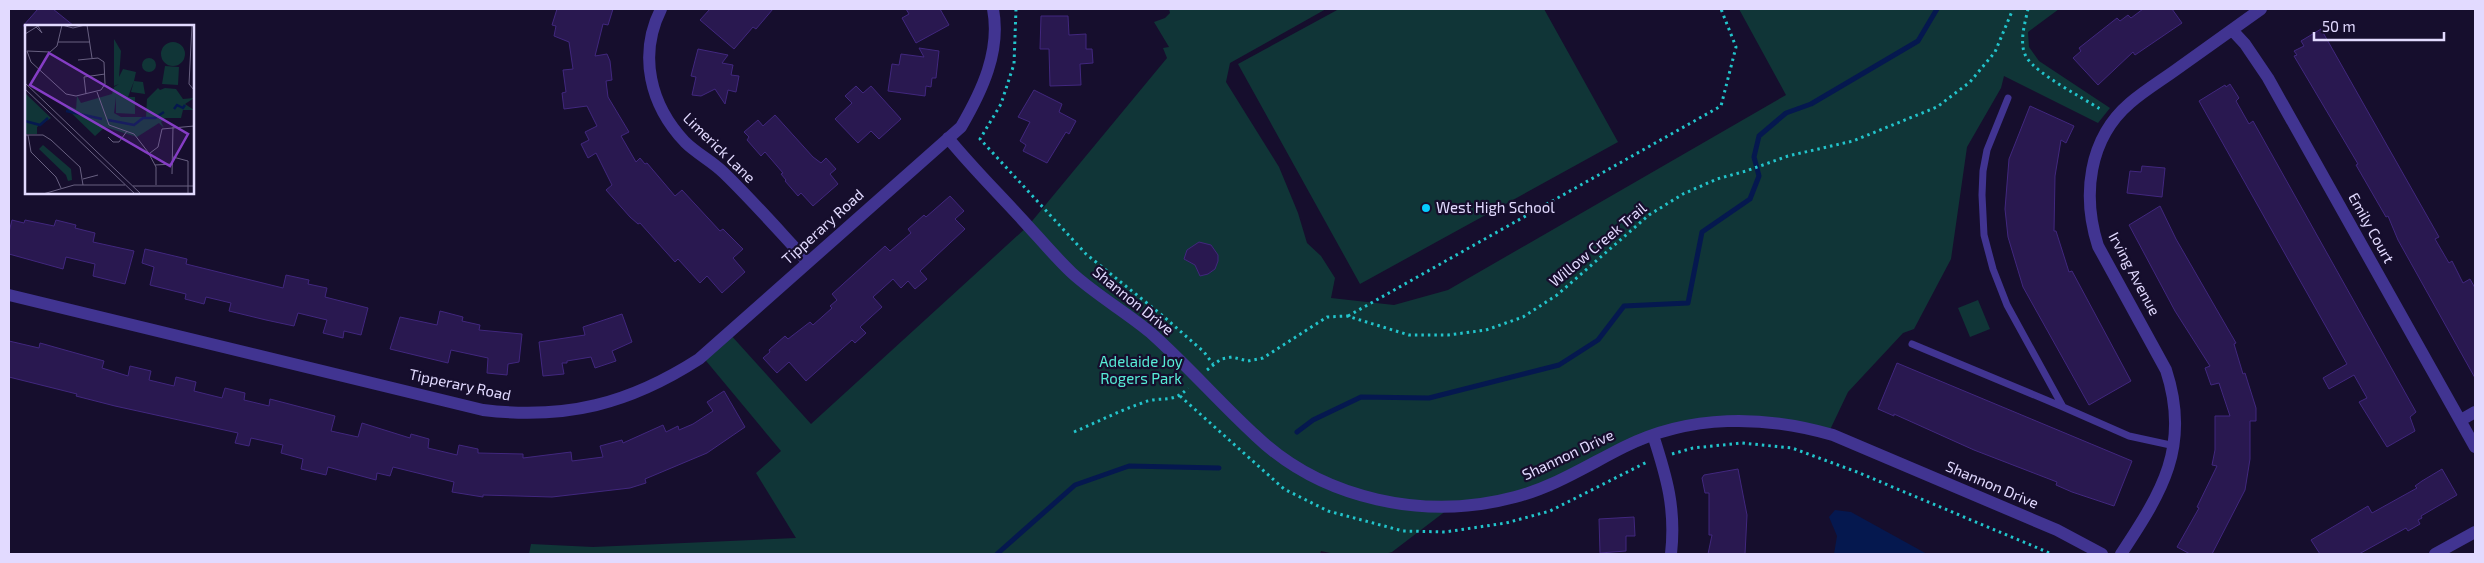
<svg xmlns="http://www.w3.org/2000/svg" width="2484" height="563" viewBox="0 0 2484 563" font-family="'Exo 2',sans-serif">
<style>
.green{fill:#103537}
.water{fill:#05184f}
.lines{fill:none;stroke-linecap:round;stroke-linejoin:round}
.stream{stroke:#05184f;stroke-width:5}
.building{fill:#291850;stroke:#41277e}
.path{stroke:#22c4cb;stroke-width:3;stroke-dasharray:2.5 4;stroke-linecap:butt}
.lane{stroke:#413491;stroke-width:7}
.street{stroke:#413491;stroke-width:12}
.poi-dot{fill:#06cdff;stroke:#160e2d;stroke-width:2}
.labels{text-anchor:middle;stroke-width:4.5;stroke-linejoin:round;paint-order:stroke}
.street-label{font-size:15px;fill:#e2daff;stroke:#160e2d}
.poi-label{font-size:15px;fill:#e2daff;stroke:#160e2d;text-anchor:start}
.park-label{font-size:15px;fill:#57edd7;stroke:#160e2d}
.inset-river{fill:none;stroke:#05184f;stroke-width:2.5}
.inset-road{fill:none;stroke:#686081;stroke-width:1}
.view{fill:#853dc5;fill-opacity:0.15;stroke:#853dc5;stroke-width:2.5}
.inset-edge{fill:none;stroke:#e2daff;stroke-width:2.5}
</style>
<rect width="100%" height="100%" fill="#160e2d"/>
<path class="green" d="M1169 9H1326L1230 63 1226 82 1279 167 1298 213 1307 243 1321 256 1335 278 1331 298 1394 305 1448 290 1786 95 1739 9H2059L2028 32 2029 47 2039 61 2110 108 2098 123 2004 76 2001 88 1967 147 1951 259 1914 329 1903 333 1848 392 1828 434 1797 425H1688L1553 484 1451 507 1392 552 1385 554H1335L1321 551 1320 554H529L531 544 593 547 796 538 756 473 781 451 702 356 729 333 811 424 1028 226 1167 58 1163 48 1169 47 1154 22 1165 18 1170 13Z
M1339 9H1544L1618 142 1360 284 1238 64Z
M1978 300 1990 329 1970 337 1958 308Z"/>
<path class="water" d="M1835 510 1851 512 1927 554H1834L1837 536 1829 517Z"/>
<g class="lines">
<path class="stream" d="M1297 432 1313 420 1361 397 1429 398 1559 365 1598 340 1624 306 1688 303 1702 232 1750 199 1759 176 1754 157 1759 136 1786 113 1811 104 1918 41 1937 9
M997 554 1075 485 1129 466 1219 468"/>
</g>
<path class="building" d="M38 9H53L74 26H23Z
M557 9H613L608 25 603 24 595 56 607 54 610 61 612 80 606 81 608 97 629 132 621 136 636 162 640 158 645 164 647 163 675 196 682 190 720 231 723 229 743 249 733 258 745 272 722 293 707 276 700 283 678 259 675 262 640 223 638 224 630 217 606 190 612 185 596 153 588 158 581 144 589 140 585 132 597 126 587 106 564 109 562 93 566 92 563 70 573 69 569 42 554 36 556 26 552 25Z
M710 9H773L756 29 753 27 734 49 700 20Z
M906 9H940L949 25 916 43 902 18 909 14Z
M2143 9H2172L2182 23 2135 55 2133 52 2098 85 2073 58 2081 51 2079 48 2117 18 2120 21 2128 15 2131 18Z
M1041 16H1068L1069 35 1086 34V49H1092L1093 63 1080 64 1081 85 1050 86 1049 49H1040Z
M2321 29 2439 237 2435 239 2449 263 2452 261 2463 283 2470 279 2475 288V378L2398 240 2388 216 2386 217 2356 165 2358 164 2294 56 2297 55 2294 51 2304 46 2301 41Z
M919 48 939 51 936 78H932L931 87 926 86 925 96 888 91 892 64 899 65 901 54 924 57Z
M698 49 728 55 722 63 733 65 731 75 739 76 736 92 728 90 725 104 715 89 701 96 692 95 696 77 691 76Z
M2230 84 2239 98 2236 101 2249 124 2253 121 2416 412 2410 417 2415 431 2387 447 2359 402 2367 398 2354 375 2329 389 2323 378 2347 364 2199 101 2225 85 2226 87Z
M856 86 863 93 871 86 901 119 879 139 871 131 858 143 835 119 852 103 845 96Z
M1034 90 1062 104 1059 112 1076 121 1069 134 1066 132 1047 163 1023 151 1026 145 1020 141 1030 122 1018 117Z
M2030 106 2074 126 2066 143 2061 140 2055 176 2054 231H2056L2069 272 2072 271 2131 381 2089 405 2023 287 2008 237 2005 209 2009 159Z
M775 115 813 157 821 163 826 158 836 169 830 174 838 184 813 206 801 193 798 196 785 181 786 180 781 174 783 173 765 152 761 156 747 140 749 137 744 132 758 120 763 126Z
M2142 166 2165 168 2162 197 2127 193 2130 171 2141 172Z
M950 196 964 211 955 219 965 229 920 271 927 279 915 289 908 281 901 288 893 279 873 297 882 307 860 327 866 333 855 343 852 340 806 381 789 362 777 373 763 358 770 352 769 350 785 336 788 339 810 322 813 325 832 308 830 306 837 300 832 294 885 246 890 251 911 233 908 229 924 215 926 217Z
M2160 206 2176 239 2236 343 2234 344 2243 374 2245 373 2256 408V421H2250V459L2245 490 2212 554H2190L2177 547 2199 508 2197 507 2217 466 2212 465 2215 450V416H2230L2219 383 2211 385 2205 368 2210 366 2175 311 2129 225Z
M12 220 24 223 25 220 54 226 56 220 76 225 75 228 95 233 93 242 134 251 125 284 93 276 95 264 66 257 63 269 9 254V232Z
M1199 242 1211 245 1218 255V261L1215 269 1208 274 1200 276 1195 265 1184 259 1187 250Z
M145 249 187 259 186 264 283 288 286 275 309 280 308 284 327 288 325 297 368 308 361 335 344 331 343 338 323 333 327 320 298 313 294 326 266 320 229 311 231 303 206 297 204 304 185 299 186 294 150 285 154 267 142 263Z
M440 311 463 317 462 321 480 325 479 330 522 334 519 362 508 364 507 375 487 373 488 358 451 350 448 363 390 349 400 317 437 325Z
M622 314 632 342 612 351 616 361 595 368 591 357 567 361V363H562L564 374 543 376 539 342 585 335 583 327Z
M9 341 39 348 40 343 104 361 102 368 128 376 130 366 151 371 149 380 174 386 176 377 196 382 194 391 222 398 225 388 245 393 244 400 269 406 270 399 335 416 331 431 358 437 362 423 410 438 411 434 429 439 428 448 457 455 459 445 478 449V453L523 454V458L571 452 572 461 603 457 600 446 622 440 623 443 663 425 666 432 678 426 679 430 693 424 713 411 707 402 724 391 745 427 707 453 645 479 646 483 630 488 552 497 483 495V497L452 492 454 482 393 467 390 476 377 473 376 480 328 467 326 475 301 469 303 459 281 453 283 445 251 438 249 446 235 443 238 433 115 406 76 396 77 394 9 377Z
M1897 363 2132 461 2114 506 2072 492 2056 485 2057 482 1974 450 1894 414V416L1878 409Z
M1738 469 1747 515 1745 554H1708L1712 535H1709V493H1705L1702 478 1704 475Z
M2442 469 2457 495 2421 516 2422 518 2418 520 2420 524 2408 531 2406 528 2359 554H2320L2311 540 2368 506 2372 513 2417 488 2415 486 2422 481Z
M1634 517 1635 536H1626V551L1600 553 1599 519Z"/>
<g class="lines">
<path class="path" d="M1016 9 1014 64 1001 104 980 139 1086 254 1163 316 1204 352 1213 364
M2028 9C2025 23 2018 45 2027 58 2037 74 2083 98 2100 109
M1348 316 1721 106 1736 47 1721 9
M1207 370 1221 359 1232 357 1248 361 1263 358 1327 317 1347 316 1409 335H1448L1486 330 1523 317 1557 295 1649 215 1683 194 1717 179 1746 171 1788 156 1853 141 1937 107 1970 82 1995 52 2013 9
M1180 396 1284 489 1328 511 1403 531 1445 532 1506 523 1550 511 1647 462
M1074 432C1097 422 1119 411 1142 403 1161 395 1172 405 1188 388
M1672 454 1693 448 1742 443 1792 448 1857 472 2052 554"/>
<path class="lane" d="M2008 98 1987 150 1983 171 1982 195 1984 235 1993 269 2007 305 2063 407 2129 436 2175 446
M1912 344 2063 407"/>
<path class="street" d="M661 9C638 55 650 105 685 142 697 154 712 161 724 173 753 201 780 232 808 262
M2232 30 2245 44 2268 78 2475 447
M948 138C970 165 995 190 1018 215 1036 234 1053 255 1072 273 1096 295 1126 312 1151 333 1188 366 1220 403 1256 436 1323 500 1426 521 1515 497 1554 487 1588 465 1624 447 1690 414 1764 415 1833 435L2057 530 2102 554
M9 295 483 410C566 420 629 404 699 359L961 127C982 91 1001 51 993 9
M2461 420 2475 412
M1653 435C1667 478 1676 509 1671 554
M2121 554C2162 492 2191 446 2166 370L2098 246C2082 196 2088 139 2130 103 2145 90 2162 80 2177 69 2205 49 2233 29 2261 9
M2435 554 2475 532"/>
</g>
<circle class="poi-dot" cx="1426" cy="208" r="5"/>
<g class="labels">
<g class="street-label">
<text transform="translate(719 148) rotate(44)" y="5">Limerick Lane</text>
<text transform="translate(823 227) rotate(-42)" y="5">Tipperary Road</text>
<text transform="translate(2371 228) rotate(61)" y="5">Emily Court</text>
<text transform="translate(1598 245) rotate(-40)" y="5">Willow Creek Trail</text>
<text transform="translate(2134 274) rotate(62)" y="5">Irving Avenue</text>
<text transform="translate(1133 301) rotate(39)" y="5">Shannon Drive</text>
<text transform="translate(460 385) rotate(12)" y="5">Tipperary Road</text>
<text transform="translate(1568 455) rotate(-25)" y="5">Shannon Drive</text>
<text transform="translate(1992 485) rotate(23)" y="5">Shannon Drive</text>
</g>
<g class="poi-label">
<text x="1436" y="213">West High School</text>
</g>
<g class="park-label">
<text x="1141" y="367">Adelaide Joy<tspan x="1141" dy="17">Rogers Park</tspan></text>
</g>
</g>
<g transform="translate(25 25)">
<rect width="169" height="169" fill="#160e2d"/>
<path d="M89 14 96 26 94 52 98 44 111 47 109 56 118 57 120 69 106 67 109 56 103 72H110V89L91 88V72L89 88 96 92H121L122 74 133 63 135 65 140 63 151 64 158 74 169 73 160 79 169 85H158L156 93H140L136 97 139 103 134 98 112 112 80 102 70 111 35 77 51 84 52 71 56 78 87 69 89 62 94 59 89 61ZM136 29a12 12 0 1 1 24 0a12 12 0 1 1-24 0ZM117 40a7 7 0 1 1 14 0a7 7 0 1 1-14 0ZM140 41 154 42 153 60 137 59ZM0 68 26 93 12 102V109H0ZM18 120 46 144 47 155 43 156 41 150 14 124Z" fill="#103537"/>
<path class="inset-river" d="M149 84 152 80 158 83 160 80M41 86 77 94M83 95 109 100 118 93H130L139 87M0 96 15 100 23 93"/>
<path class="inset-road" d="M62 0 67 33M167 0 164 59 169 65M11 2 17 8 13 1M0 9 13 1M33 17H65M2 26 6 37 41 69 51 71 76 65 80 59 79 37 73 33 53 35M2 26 25 27 32 21 37 0 48 3 60 0M0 58 116 169M0 64 110 169M72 67 84 100 109 109 123 127 131 142V160M61 69 59 52 80 49M0 110H18L26 115 55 142 58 160M3 110 6 127 31 152 36 163M83 112 88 117H94L102 106M125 128 133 122 137 104 169 101M148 132 163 136V169M130 140 148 139M147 149 148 102M58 154 73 150M108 161H169M18 169 49 160H100"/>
<path class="view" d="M24 28 163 109 145 141 5 60Z"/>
<rect width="169" height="169" class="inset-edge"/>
</g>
<rect width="2484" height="563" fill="none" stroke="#e2daff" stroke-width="20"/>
<path d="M2314 32v8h130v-8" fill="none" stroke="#e2daff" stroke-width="2.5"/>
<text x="2322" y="32" font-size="15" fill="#e2daff" stroke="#160e2d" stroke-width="4" paint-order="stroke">50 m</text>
</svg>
